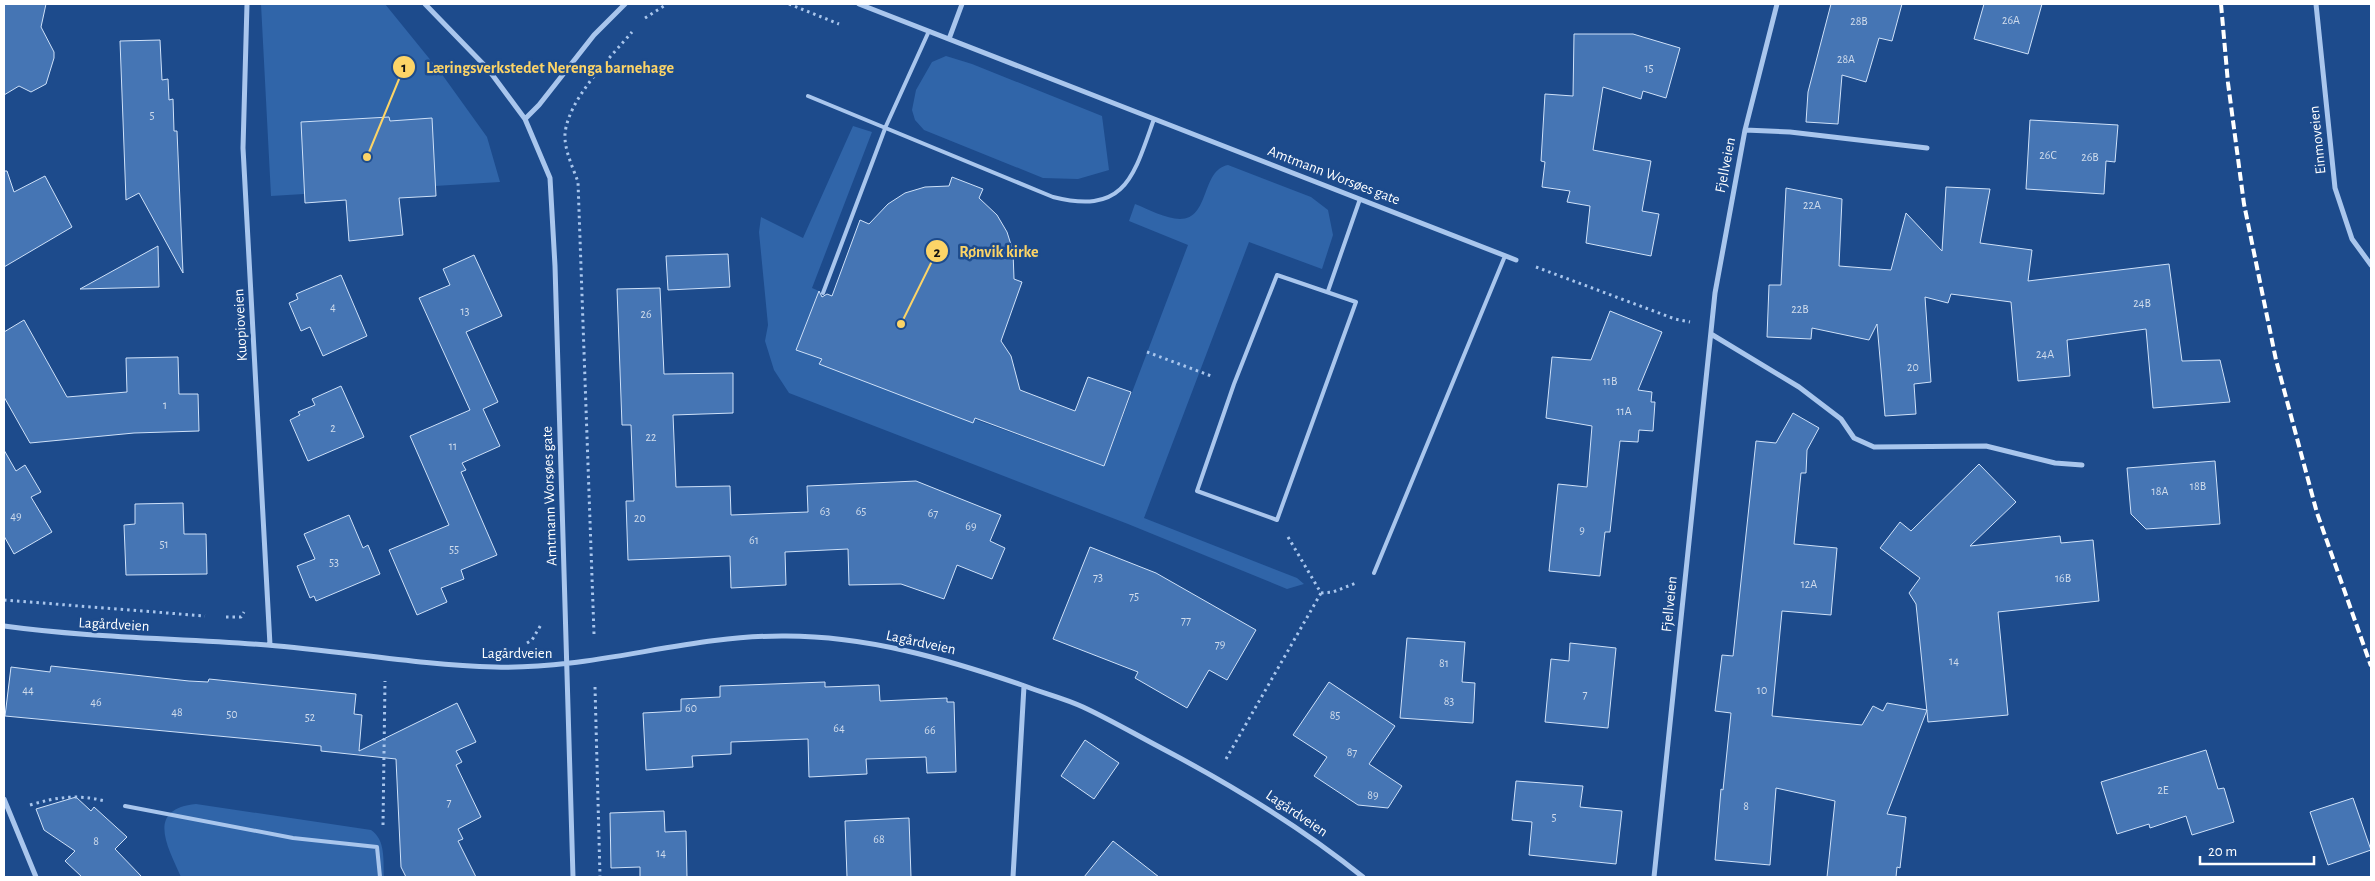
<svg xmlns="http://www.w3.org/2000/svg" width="2375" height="881" viewBox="0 0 2375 881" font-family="'Alegreya Sans',sans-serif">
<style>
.green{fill:#3065a9}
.building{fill:#4575b4;stroke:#cee1f9}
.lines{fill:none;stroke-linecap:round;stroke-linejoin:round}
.path{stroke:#a9c6ed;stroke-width:3;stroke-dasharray:2.5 4;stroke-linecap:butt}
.lane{stroke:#a9c6ed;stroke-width:4}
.street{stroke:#a9c6ed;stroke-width:5}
.rail{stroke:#fff;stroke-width:4;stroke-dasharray:9 4;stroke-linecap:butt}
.labels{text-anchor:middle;stroke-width:5;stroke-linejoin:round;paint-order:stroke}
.number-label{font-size:12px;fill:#d0dcec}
.street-label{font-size:15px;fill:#fff;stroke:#1d4b8c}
.leader{fill:none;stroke:#fcd467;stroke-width:2}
.callout-dot{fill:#fcd467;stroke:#1d4b8c;stroke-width:2}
.mark-label{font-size:15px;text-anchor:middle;font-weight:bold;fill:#111}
.callout-label{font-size:16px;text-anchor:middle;font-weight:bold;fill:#fcd467;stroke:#1d4b8c;stroke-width:5;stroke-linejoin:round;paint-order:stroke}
</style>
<rect width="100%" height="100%" fill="#1d4b8c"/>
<path class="green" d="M261 4H385L441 73 487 137 500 182 271 196Z
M946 56 972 64 1102 116 1109 170 1078 179 1043 178 924 130 915 120 912 110 916 90 932 62Z
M853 126 872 132 812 288 819 291 796 350 822 359 819 363 1104 466 1188 245 1129 221 1135 204C1148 209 1166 219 1180 219 1210 219 1201 170 1228 165L1311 197 1328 210 1333 235 1322 269 1249 242 1144 518 1297 578 1304 584 1287 589 1128 524 789 393 774 370 765 341 768 325 759 232 761 217 803 238Z
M196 804 371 830C386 840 383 861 384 877H181C168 847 145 809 196 804Z"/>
<path class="building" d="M4 4H46L41 27 54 52V58L46 84 31 92 19 86 4 95Z
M1831 4H1902L1892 41 1879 38 1866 82 1842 75 1838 124 1806 122 1808 92Z
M1984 4H2042L2028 54 1974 39Z
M1574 34H1633L1680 48 1666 98 1643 91 1641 99 1603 87 1593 150 1651 161 1642 211 1659 214 1651 256 1586 243 1590 206 1567 202 1570 191 1542 187 1545 162 1541 161 1545 94 1573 96Z
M160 40 162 80 168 79 169 100 173 99 174 131H177L183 273 139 193 126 200 120 41Z
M389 117 390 121 432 118 436 196 399 198 403 235 349 241 346 200 305 203 301 122Z
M2030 120 2118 125 2115 162 2106 161 2104 194 2026 189Z
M4 171H7L14 192 45 176 72 227 4 267Z
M952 177 983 189 979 198 997 215 1007 232 1013 251 1014 279 1022 282 1001 341 1011 356 1020 390 1075 411 1088 377 1131 392 1104 466 975 418 973 423 819 364 822 359 796 350 819 291 822 297 827 294 832 296 860 220 869 224 888 204 905 193 925 187 949 186Z
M1946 187 1990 189 1980 243 2032 250 2028 281 2169 264 2182 361 2220 360 2230 402 2153 408 2146 329 2067 340 2070 376 2018 381 2011 302 1951 294 1948 303 1925 297 1931 382 1914 384 1916 414 1885 416 1877 324 1869 340 1812 328 1811 339 1767 337 1769 285H1781L1786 188 1842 199 1839 266 1891 270 1906 213 1942 251Z
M158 246 159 287 80 289Z
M728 254 730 287 668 290 666 256Z
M474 255 502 316 466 332 498 402 483 409 500 446 462 463 466 470 461 472 497 555 461 570 464 579 441 588 447 602 417 615 389 550 449 525 410 436 470 410 419 298 450 285 443 269Z
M341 275 367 336 323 356 310 327 301 331 289 303 298 299 296 294Z
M660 288 664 374 733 373V413L673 415 676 487 730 486 731 515 808 512 807 486 916 481 1001 515 990 541 1005 548 992 579 957 565 944 599 901 584 849 585 848 549 785 552 786 585 731 588 730 556 628 560 626 501H634L631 425H622L617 289Z
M1610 311 1662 332 1638 390 1652 392 1651 402H1655L1653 431 1639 430 1638 442 1620 441 1610 532H1605L1600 576 1549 571 1558 484 1587 487 1592 426 1546 418 1552 357 1591 360Z
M24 320 67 397 127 392 126 358 178 357 179 394H198L199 431 134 433 30 443 4 397V332Z
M341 386 364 437 308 461 290 420 300 415 298 412 315 405 312 399Z
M1793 413 1819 428 1807 450 1806 473H1801L1794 544 1837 548 1831 615 1782 611 1772 716 1862 725 1873 706 1883 711 1887 703 1927 710 1887 814 1906 817 1900 868 1897 867 1896 877H1827L1835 801 1776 788 1770 865 1715 860 1721 789 1723 790 1731 713 1715 711 1722 655 1733 656 1756 441 1776 443Z
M4 450 16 471 25 465 41 492 31 497 52 532 14 554 4 536Z
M2215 461 2220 524 2146 529 2131 514 2127 468Z
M1979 464 2016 502 1970 546 2060 536 2061 543 2093 540 2099 601 1998 612 2008 715 1928 722 1916 604 1909 593 1920 578 1880 548 1900 522 1911 531Z
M183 503 184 534H206L207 574 126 575 124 525 135 524V504Z
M349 515 363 548 368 545 380 574 316 601 314 596 310 598 297 566 315 559 304 534Z
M1090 547 1156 573 1256 630 1227 680 1209 670 1187 708 1135 678 1138 672 1053 639Z
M1407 638 1465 642 1462 682 1475 683 1473 723 1400 718Z
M1570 643 1616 648 1608 728 1545 722 1551 659 1569 661Z
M51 666 189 681 208 682 209 679 356 694 354 714 362 715 359 751 457 703 476 742 456 751 462 762 456 765 481 817 458 829 463 839 458 841 476 877H406L401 867 396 759 321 751V746L282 742 5 716 11 667 50 672Z
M825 682V687L879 685 880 701 947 698V702H954L956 772 927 773 926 757 866 759 867 774 809 777 808 739 731 742V754L692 756 693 767 646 770 643 713 681 711V699L720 697V686Z
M1329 682 1395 726 1369 764 1402 786 1388 808 1358 805 1314 776 1327 757 1293 735Z
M1085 740 1119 763 1094 799 1061 776Z
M2206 750 2218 789 2224 788 2234 822 2192 835 2186 816 2150 828 2149 824 2117 834 2101 782Z
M1516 781 1583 786 1580 807 1622 811 1616 864 1529 855 1532 822 1512 820Z
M76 797 91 811 94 807 127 837 115 849 142 877H82L65 861 75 851 44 830 36 809Z
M2353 798 2371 850 2328 865 2310 812Z
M664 811 665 832 686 831 687 877H640V867L611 868 610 813Z
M909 818 911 877H847L845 821Z
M1113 841 1159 877H1084Z"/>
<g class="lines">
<path class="path" d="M789 4 839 24
M645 18 667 4
M1536 267 1675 319 1690 322
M1147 352 1214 377
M1288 537 1321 593 1333 592 1356 583
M4 600 205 616
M226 617H241L244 612
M594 634 578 182C573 168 564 149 565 134 568 99 610 58 632 32
M527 643 532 640 542 623
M595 687 600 877
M1226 759 1321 593
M30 805C57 797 77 794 105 801
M383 825 385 681"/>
<path class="lane" d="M808 96 1053 197C1125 215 1133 178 1154 119
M1277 275 1356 302 1277 520 1197 491 1234 384Z
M1328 291 1360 199
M823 293 886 126 929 31
M1374 573 1505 256
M125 806 293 838 377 847 380 877"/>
<path class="street" d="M247 4 243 148 270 645
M425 4 488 69 525 119 550 178 555 266 573 877
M859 4 1516 260
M2316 4 2335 188 2352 239 2371 265
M949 39 962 4
M525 119 539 105 594 35 625 4
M1745 130 1790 132 1927 148
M1711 334 1799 387 1841 419 1854 438 1874 447 1986 446 2055 463 2082 465
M4 626C91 638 179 638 267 645 343 651 419 665 495 667 594 670 687 635 786 636 867 636 946 659 1022 685 1042 693 1064 698 1083 707 1111 720 1138 736 1165 750 1235 787 1301 827 1363 877
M4 799 36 877
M1013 877 1024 686
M1654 877 1715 293 1745 130 1777 4"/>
<path class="rail" d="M2221 4 2228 83 2244 204 2276 360 2317 513 2371 666"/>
</g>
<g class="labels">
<g class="number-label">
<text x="2011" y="24">26A</text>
<text x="1859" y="25">28B</text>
<text x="1846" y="63">28A</text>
<text x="1649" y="72">15</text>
<text x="152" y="119">5</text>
<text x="2048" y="159">26C</text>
<text x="2090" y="161">26B</text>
<text x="1812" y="209">22A</text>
<text x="2142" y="307">24B</text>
<text x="333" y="311">4</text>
<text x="1800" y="313">22B</text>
<text x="465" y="315">13</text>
<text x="646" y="318">26</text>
<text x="2045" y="358">24A</text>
<text x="1913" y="371">20</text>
<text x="1610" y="385">11B</text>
<text x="165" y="409">1</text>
<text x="1624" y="415">11A</text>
<text x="333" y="432">2</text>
<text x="651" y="441">22</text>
<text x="453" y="450">11</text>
<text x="2198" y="490">18B</text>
<text x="2160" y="495">18A</text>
<text x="825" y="515">63</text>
<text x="861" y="515">65</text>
<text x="933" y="517">67</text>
<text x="16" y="520">49</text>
<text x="640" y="522">20</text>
<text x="971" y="530">69</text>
<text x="1582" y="534">9</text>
<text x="754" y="544">61</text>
<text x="164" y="548">51</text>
<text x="454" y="553">55</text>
<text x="334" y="566">53</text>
<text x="1098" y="581">73</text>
<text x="2063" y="582">16B</text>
<text x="1809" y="588">12A</text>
<text x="1134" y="600">75</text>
<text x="1186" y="624">77</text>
<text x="1220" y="648">79</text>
<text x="1954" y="665">14</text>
<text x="1444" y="667">81</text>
<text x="28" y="694">44</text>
<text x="1762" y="694">10</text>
<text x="1585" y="698">7</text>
<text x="1449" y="705">83</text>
<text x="96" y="706">46</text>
<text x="691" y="712">60</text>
<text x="177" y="716">48</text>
<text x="232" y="718">50</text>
<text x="1335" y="719">85</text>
<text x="310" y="721">52</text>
<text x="839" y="732">64</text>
<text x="930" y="734">66</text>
<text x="1352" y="756">87</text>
<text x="2163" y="794">2E</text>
<text x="1373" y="799">89</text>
<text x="449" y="806">7</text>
<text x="1746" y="810">8</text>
<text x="1554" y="821">5</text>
<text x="879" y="843">68</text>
<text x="96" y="845">8</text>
<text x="661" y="857">14</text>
</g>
<g class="street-label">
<text transform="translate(2317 140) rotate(-96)" y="5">Einmoveien</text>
<text transform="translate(1725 165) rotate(-79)" y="5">Fjellveien</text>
<text transform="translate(1334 175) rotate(21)" y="5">Amtmann Worsøes gate</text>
<text transform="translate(240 325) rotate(-93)" y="5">Kuopioveien</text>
<text transform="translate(549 496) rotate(-92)" y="5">Amtmann Worsøes gate</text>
<text transform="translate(1669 604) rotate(-84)" y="5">Fjellveien</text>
<text transform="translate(114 624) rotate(3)" y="5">Lagårdveien</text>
<text transform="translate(921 642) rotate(12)" y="5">Lagårdveien</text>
<text x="517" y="658">Lagårdveien</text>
<text transform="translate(1297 813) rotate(34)" y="5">Lagårdveien</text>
</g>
</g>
<path class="leader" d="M367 157L404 67M901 324L937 251"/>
<g class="callout-dot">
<circle cx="367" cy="157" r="5"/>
<circle cx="901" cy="324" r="5"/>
<circle cx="404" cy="67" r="12"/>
<circle cx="937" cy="251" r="12"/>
</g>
<g class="mark-label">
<text x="404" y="72">1</text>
<text x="937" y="257">2</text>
</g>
<g class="callout-label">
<text x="550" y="73">Læringsverkstedet Nerenga barnehage</text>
<text x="999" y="257">Rønvik kirke</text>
</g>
<rect width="2375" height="881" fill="none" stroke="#ffffff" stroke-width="10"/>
<path d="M2200 856v8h114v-8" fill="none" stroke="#ffffff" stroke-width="2.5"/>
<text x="2208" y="856" font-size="15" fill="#ffffff" stroke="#1d4b8c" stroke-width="4" paint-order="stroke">20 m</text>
</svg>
